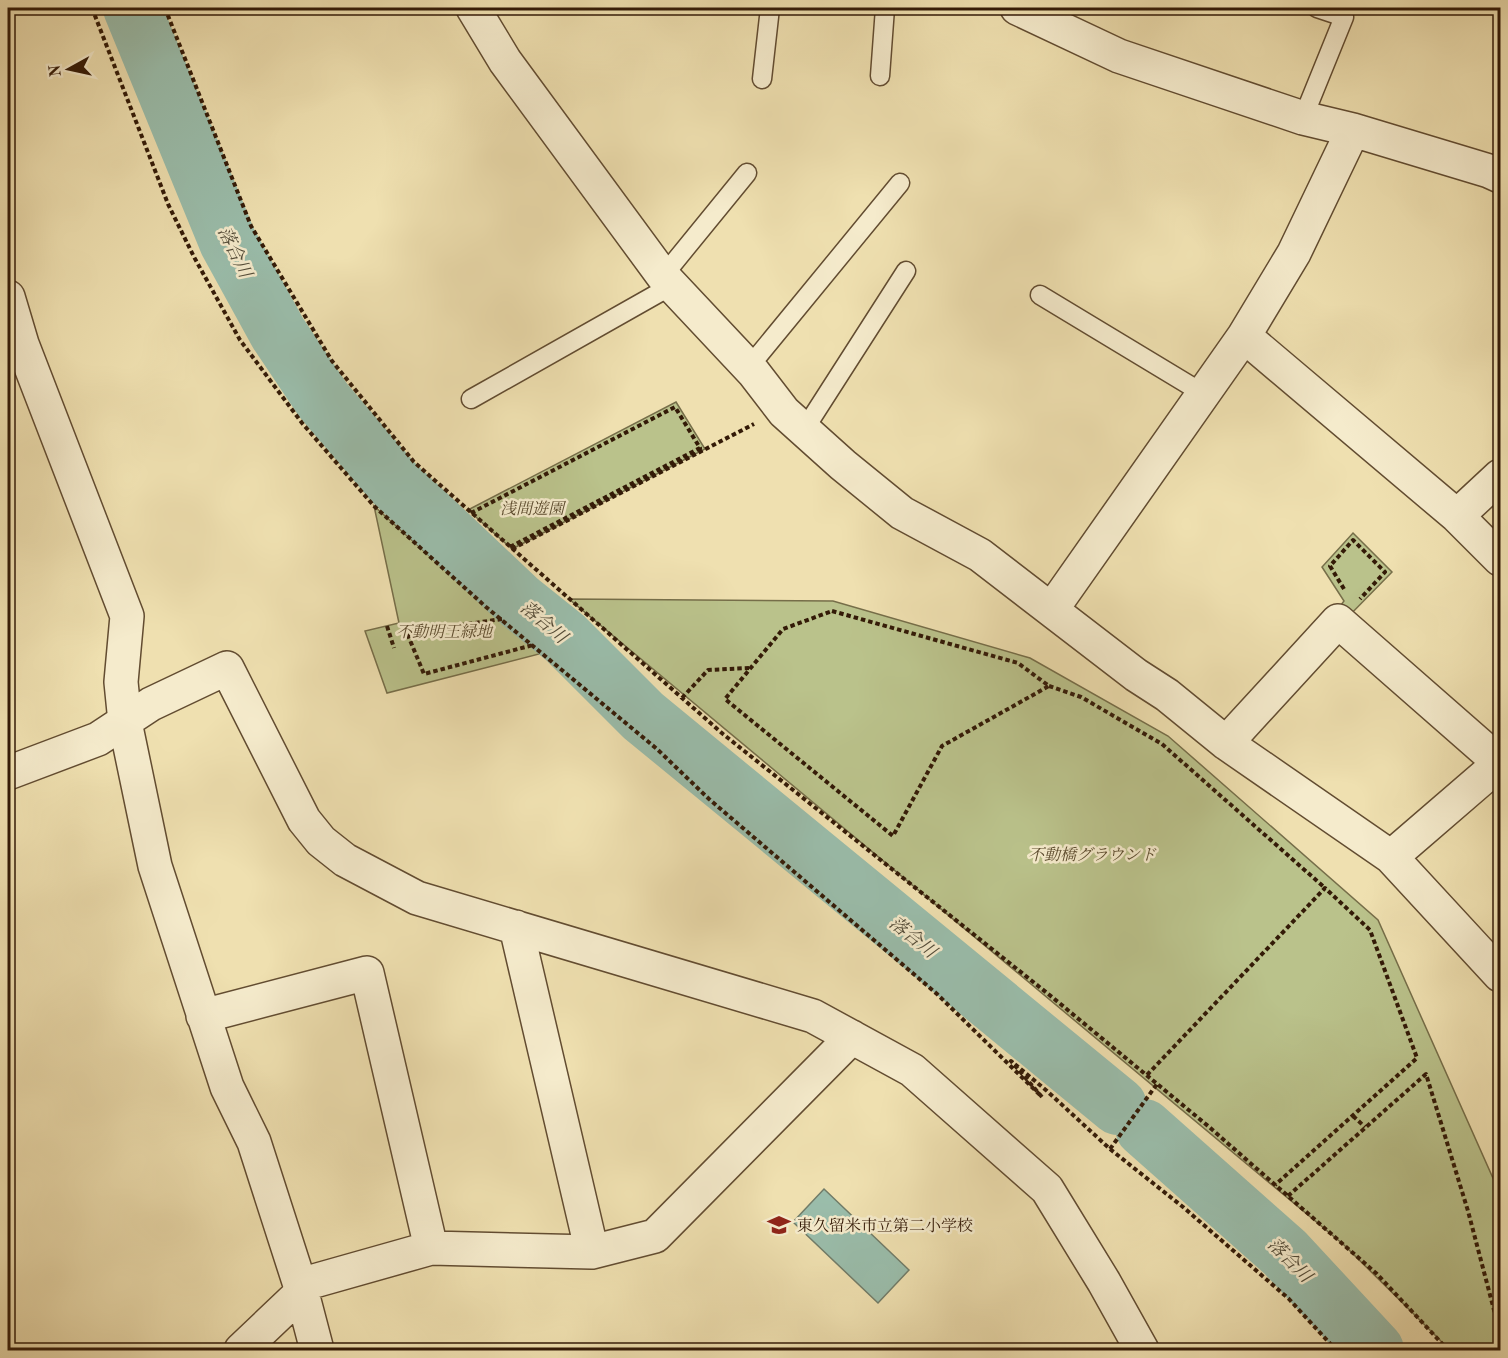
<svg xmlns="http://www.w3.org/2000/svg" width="1508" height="1358" viewBox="0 0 1508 1358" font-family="'Old Standard TT','Noto Serif JP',serif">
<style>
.green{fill:#bac28b;stroke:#766e49;stroke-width:1.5}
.water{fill:#9abdab;stroke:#717c69;stroke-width:1.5}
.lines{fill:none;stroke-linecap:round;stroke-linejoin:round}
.river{stroke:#9abdab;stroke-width:58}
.service-casing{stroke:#624c31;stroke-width:21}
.minor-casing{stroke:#624c31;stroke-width:36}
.path{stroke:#331a07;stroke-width:4;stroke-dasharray:4.5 3;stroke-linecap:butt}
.service{stroke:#f5ebcc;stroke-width:18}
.minor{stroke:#f5ebcc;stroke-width:33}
.labels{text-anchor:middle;stroke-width:5;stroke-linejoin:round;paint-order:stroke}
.park-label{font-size:16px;font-style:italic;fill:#5c4c2f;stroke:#f5ebcc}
.poi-label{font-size:16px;fill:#331a07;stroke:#f5ebcc;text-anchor:start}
.water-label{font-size:18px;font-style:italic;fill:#524b38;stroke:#f5ebcc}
</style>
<rect width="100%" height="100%" fill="#efe0b0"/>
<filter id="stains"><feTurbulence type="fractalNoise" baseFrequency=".00333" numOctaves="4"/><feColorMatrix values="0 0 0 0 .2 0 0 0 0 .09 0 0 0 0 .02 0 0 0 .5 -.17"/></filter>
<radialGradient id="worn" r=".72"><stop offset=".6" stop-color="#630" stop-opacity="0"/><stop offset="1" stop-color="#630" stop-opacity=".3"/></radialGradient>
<path class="green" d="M676 402 705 449 512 549 468 510Z
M374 506 486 607 543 653 387 693 365 631 399 623Z
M1353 533 1392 572 1344 621 1335 613 1344 601 1322 567Z
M569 599 833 601 1030 658 1168 736 1378 920 1500 1194V1350H1448L1440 1340 1344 1245Z"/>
<path class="water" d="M824 1189 909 1270 878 1303 793 1222Z"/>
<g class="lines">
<path class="river" d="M132 8 228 242 278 333 323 400 393 482 520 602 565 638 643 716 1118 1106
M1144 1128 1285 1253 1375 1350"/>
<g class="service-casing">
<path id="service" d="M880 76 885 8
M762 79 770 8
M1303 118 1344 17 1317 8
M663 276 747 173
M1040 295 1204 394
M749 367 900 183
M471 399 671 286
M804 430 906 271"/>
</g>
<g class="minor-casing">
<path id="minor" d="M473 8 505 61 663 276 754 373 784 412 843 465 902 513 980 555 1136 675 1167 695 1226 743 1391 857 1500 975
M1017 8 1119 56 1303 118 1353 130 1489 171 1500 176
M8 297 22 344 127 616 121 682 125 722 155 866 227 1087 254 1142 300 1285 317 1350
M1244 336 1457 516 1500 559
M1457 516 1500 476
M1052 609 1244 336 1294 253 1353 130
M1226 743 1338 621 1500 763 1391 857
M8 773 98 739 151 704 227 668 304 820 321 841 345 860 417 898 813 1016 912 1070 1047 1189 1104 1282 1142 1350
M516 927 592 1252
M203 1016 367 973 431 1248
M300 1285 431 1248 592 1252 655 1236 852 1037
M241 1350 302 1292"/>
</g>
<path class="path" d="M92 8 168 204 194 257 240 340 302 423 374 506 486 607 657 749 709 799 937 994 1042 1097 1011 1061 1047 1091 1110 1149 1183 1207 1289 1299 1336 1350
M165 8 251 226 332 361 414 462 723 734 1052 997 1208 1126 1377 1274 1448 1350
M471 513 675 407 700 448 510 547
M512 549 754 424
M1344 589 1330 566 1353 540 1385 572 1360 599
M832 611 1018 663 1049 686 942 746 893 836 725 699 783 629Z
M502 619 407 633 424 674 533 645
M387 626 394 648
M1049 686 1081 697 1162 744 1325 888
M682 698 708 670 749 668
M1147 1075 1325 888 1370 930 1417 1058 1275 1185
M1353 1116 1365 1127
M1110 1149 1157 1084
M1288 1196 1426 1074 1468 1211 1500 1333
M1500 1350V1346"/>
<use href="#service" class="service"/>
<use href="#minor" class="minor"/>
</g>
<defs>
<g id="school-bare" transform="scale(1.8)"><path d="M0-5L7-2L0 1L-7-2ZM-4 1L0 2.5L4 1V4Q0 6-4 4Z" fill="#8f2418" stroke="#f5ebcc" stroke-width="2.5" paint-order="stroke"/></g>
</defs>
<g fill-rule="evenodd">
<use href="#school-bare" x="779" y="1225"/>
</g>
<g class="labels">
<g class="park-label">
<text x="532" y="514">浅間遊園</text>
<text x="444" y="637">不動明王緑地</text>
<text x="1092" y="860">不動橋グラウンド</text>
</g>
<g class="poi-label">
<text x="797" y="1231">東久留米市立第二小学校</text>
</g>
<g class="water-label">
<text transform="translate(235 252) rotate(64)" y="6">落合川</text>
<text transform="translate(544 622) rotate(40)" y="6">落合川</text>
<text transform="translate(913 937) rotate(39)" y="6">落合川</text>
<text transform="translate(1290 1260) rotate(45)" y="6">落合川</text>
</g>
</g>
<rect width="1508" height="1358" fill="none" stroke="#efe0b0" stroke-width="30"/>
<rect x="9" y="9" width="1490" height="1340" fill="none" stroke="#331a07" stroke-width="3"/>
<rect x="15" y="15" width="1478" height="1328" fill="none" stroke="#331a07" stroke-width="1.5"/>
<g transform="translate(69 69) rotate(262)" stroke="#f5ebcc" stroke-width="4.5" paint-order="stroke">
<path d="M0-4.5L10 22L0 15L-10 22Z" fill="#331a07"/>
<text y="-9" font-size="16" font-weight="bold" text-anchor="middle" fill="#331a07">N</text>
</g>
<rect width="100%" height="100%" filter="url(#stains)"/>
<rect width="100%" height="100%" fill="url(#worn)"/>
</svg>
